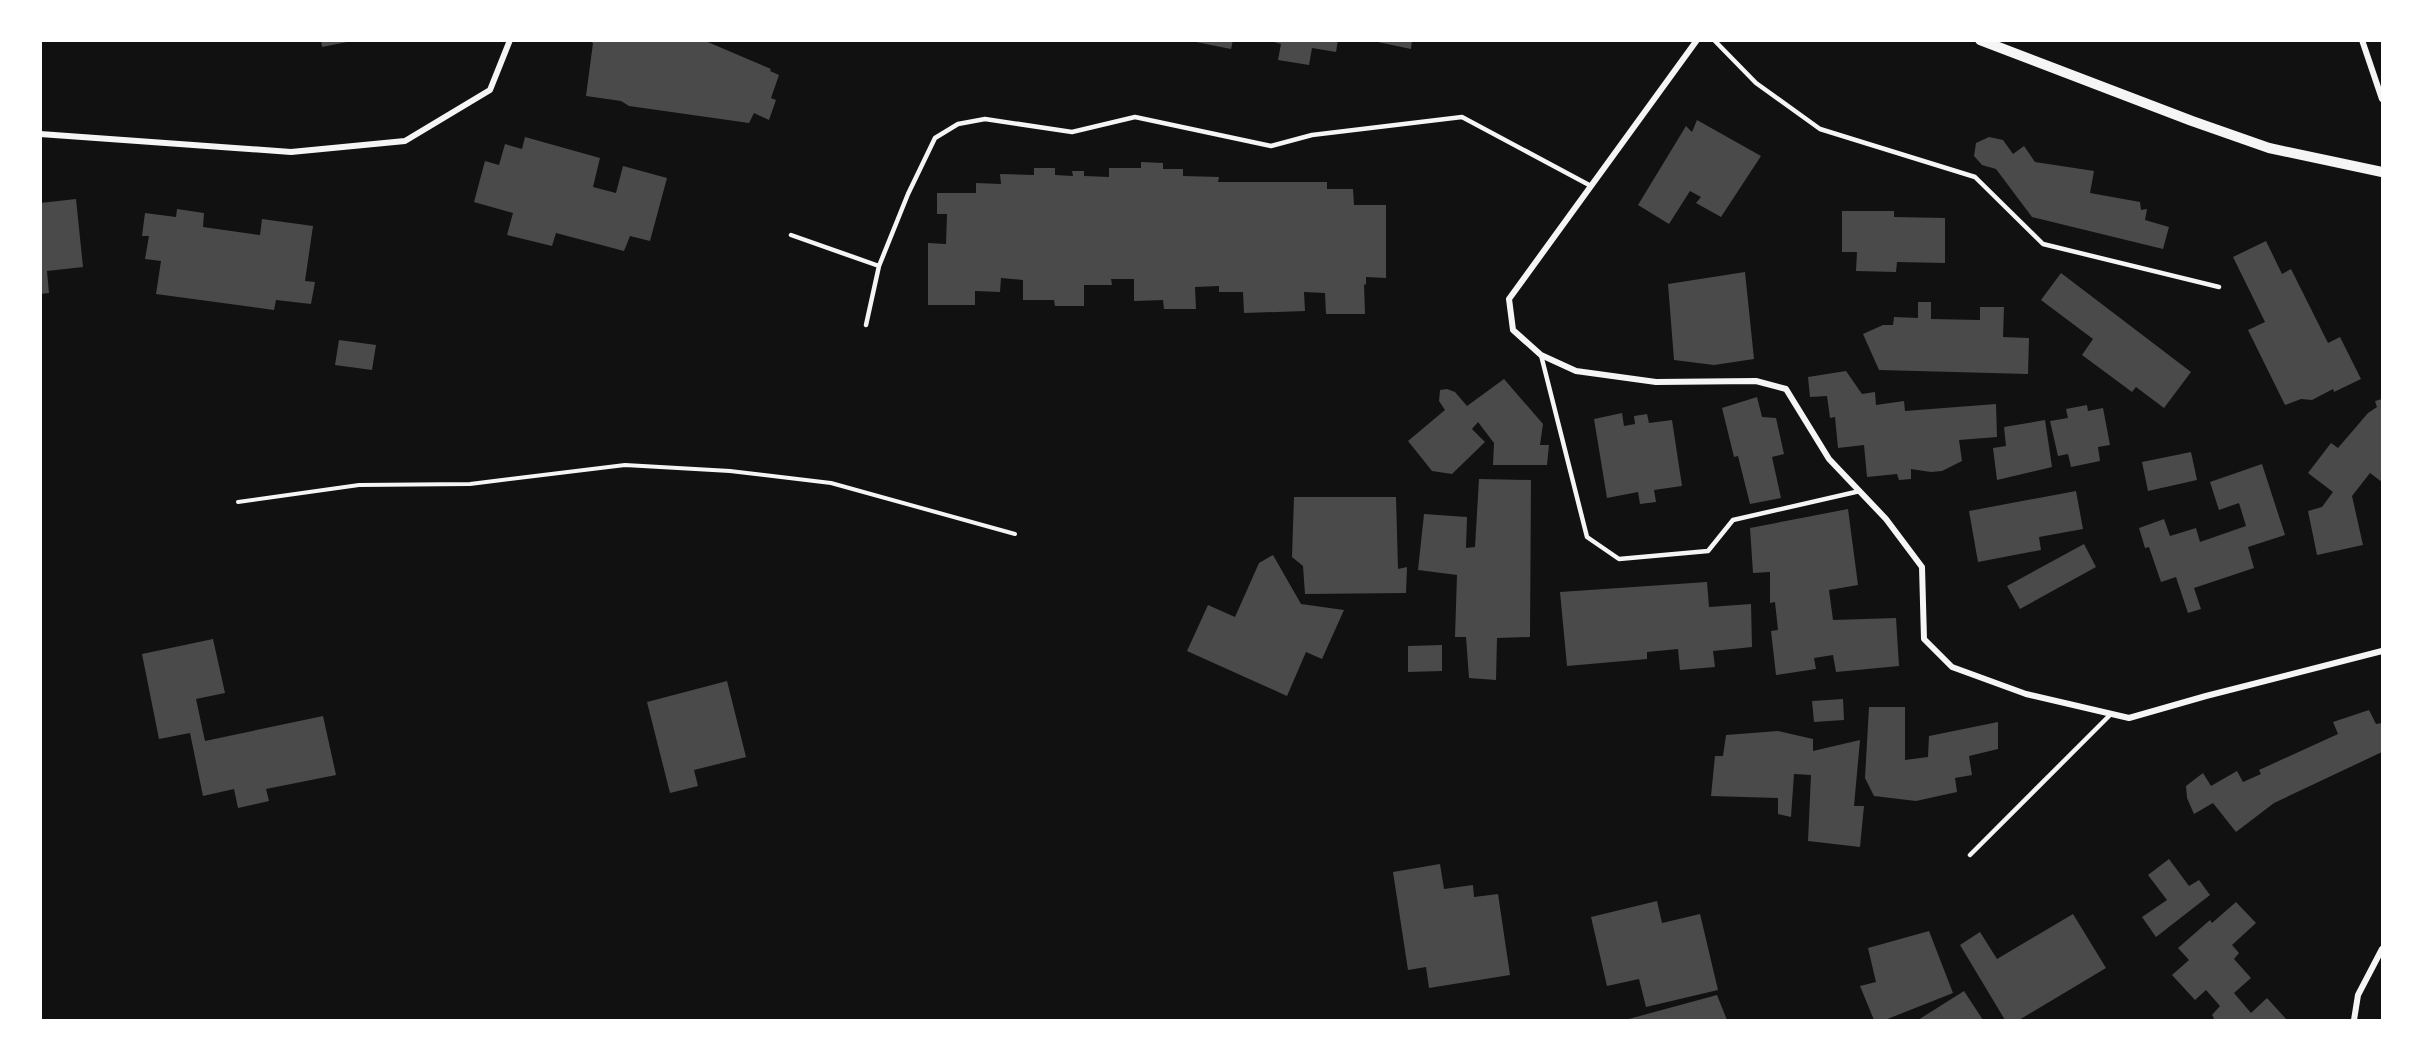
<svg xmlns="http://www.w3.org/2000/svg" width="2423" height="1061" viewBox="0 0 2423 1061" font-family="'Source Sans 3',sans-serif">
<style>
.building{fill:#4a4a4a}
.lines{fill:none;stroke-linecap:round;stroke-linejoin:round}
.path{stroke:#f5f5f5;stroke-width:4}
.service{stroke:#f5f5f5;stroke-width:4.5}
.minor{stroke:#f5f5f5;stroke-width:6}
.tertiary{stroke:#f5f5f5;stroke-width:10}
</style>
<rect width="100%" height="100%" fill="#111"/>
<path class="building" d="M321 40H347V42L322 47Z
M588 40H703L771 69 770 71 779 75 771 98 776 100 769 120 754 113 749 123 629 106 621 101 586 96 593 43Z
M1186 40H1233L1231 49Z
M1266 40H1338L1336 52 1312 48 1309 65 1278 60 1281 44Z
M1368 40H1412L1411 49Z
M1697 120 1761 156 1721 217 1696 203 1701 197 1690 191 1669 224 1638 205 1686 126 1692 132Z
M525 137 600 158 593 187 616 193 623 166 667 178 650 241 630 236 624 251 556 233 552 246 507 235 513 213 474 202 485 161 499 165 505 144 522 149Z
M1989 137 2003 140 2013 154 2024 146 2035 162 2094 171 2090 193 2140 202 2141 210 2147 209 2145 220 2169 227 2163 249 2032 217 1996 169 1982 165 1974 156 1976 143Z
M1141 162 1163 163V169H1183V176L1219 177 1218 182H1327V189H1353L1354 205H1386V278L1366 277V285L1364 284 1365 314H1326L1325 293 1304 292 1305 311 1244 313 1243 292H1219V286L1195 287 1196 309H1164L1163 300 1134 301V279H1111L1112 285H1084V306H1055L1054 300H1023V280L1001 278 1000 292 975 291V305H928V243L946 244 947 214H937V193H976V183L1001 184 1000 174 1034 175V168H1055V175L1073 176 1072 171H1084V176L1109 177V168H1141Z
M76 199 83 267 47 271 49 293 40 294V203Z
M177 209 204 213 203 227 260 235 262 219 313 226 305 281 315 282 311 304 276 300 274 310 156 294 161 261 145 259 149 236H142L145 213 176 217Z
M1842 211H1894V217L1945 218V263L1897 262 1896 272 1856 271 1857 252H1842Z
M2266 241 2282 274 2291 269 2328 343 2340 337 2361 379 2334 392 2333 389 2312 400 2301 399 2285 405 2248 330 2265 322 2233 257Z
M1745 272 1754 359 1714 365 1674 360 1668 284Z
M2061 273 2191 372 2164 408 2136 387 2132 392 2082 355 2093 339 2041 300Z
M1918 302H1931V319L1980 320V307H2004L2003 337 2029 338 2028 374 1879 370 1863 334 1883 325H1893L1894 317 1918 318Z
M339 340 376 345 372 370 335 365Z
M1846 371 1862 394 1875 392 1876 405 1904 401 1905 411 1996 404 1997 437 1959 440 1962 461 1942 471 1931 472 1911 469V479L1899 480 1897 474 1867 477 1864 445 1838 448 1835 417 1830 418 1827 396 1810 397 1808 377Z
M1504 379 1543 424 1540 445H1549L1547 465H1493L1494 443 1478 422 1472 429 1485 442 1452 474 1432 471 1408 441 1445 410 1439 401 1440 390 1447 389 1455 392 1467 406Z
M1757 397 1762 417 1776 418 1784 454 1772 457 1781 498 1750 504 1738 456 1734 457 1722 408Z
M2382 399V482L2370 473 2352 496 2363 545 2317 555 2308 511 2322 507 2333 492 2308 473 2331 443 2338 448 2368 413 2377 407 2375 401Z
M2087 405 2088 411 2103 408 2110 445 2098 447 2100 461 2071 467 2068 454 2058 456 2050 421 2068 418 2066 409Z
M1622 413 1624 426 1635 424 1634 416 1647 414 1649 423 1672 420 1682 486 1654 490 1656 502 1640 504 1638 492 1607 498 1594 419Z
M2045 420 2052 467 1997 480 1993 448 2006 446 2004 427Z
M2191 452 2197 480 2148 491 2142 462Z
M2262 464 2285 535 2248 547 2254 568 2194 588 2201 609 2188 613 2176 577 2161 582 2149 547 2145 548 2139 528 2164 519 2170 536 2196 528 2200 542 2246 526 2239 503 2219 510 2210 482Z
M1479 479 1531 480 1530 637 1497 638 1496 680 1469 678 1466 637H1455L1457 575 1418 570 1424 514 1467 517 1466 548 1475 547Z
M2076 491 2083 529 2039 537 2041 550 1978 562 1969 511Z
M1294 497H1396L1398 569 1407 567 1406 593 1305 594 1303 566 1292 557Z
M1848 509 1858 585 1829 590 1833 620 1896 618 1899 666 1836 672 1833 655 1814 658 1816 669 1776 675 1771 631 1778 630 1775 602 1770 603V572L1753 573 1750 528Z
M2084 544 2096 567 2020 609 2007 586Z
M1273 555 1301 604 1344 610 1322 659 1306 652 1287 696 1187 651 1208 605 1235 617 1259 563Z
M1707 582 1709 607 1751 604 1752 647 1713 651 1715 667 1680 670 1678 649 1647 652V659L1567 666 1560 592Z
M213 639 225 693 196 699 205 741 323 716 336 775 266 789 269 801 238 808 234 789 203 796 190 733 159 739 142 654Z
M1442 645V671L1408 672V646Z
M727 681 746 757 694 770 698 786 670 793 647 702Z
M1843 699 1844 720 1814 722 1812 701Z
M1869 707H1905V760L1928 757 1929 736 1998 722V749L1969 756 1972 775 1955 778 1957 792 1916 801 1874 796 1865 778Z
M2369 710 2376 724 2382 723V752L2274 803 2236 832 2213 803 2194 814 2187 798 2186 786 2203 773 2211 786 2237 771 2243 782 2261 774 2259 770 2338 734 2333 722Z
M1778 731 1813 739V751L1860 740 1854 806H1864L1860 847 1808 841 1811 775 1794 774 1791 817 1778 814V798L1711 796 1715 756H1723L1726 735Z
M2169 859 2189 886 2199 880 2210 895 2156 937 2142 917 2167 900 2148 875Z
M1440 864 1444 889 1473 885 1474 897 1498 894 1510 975 1429 988 1426 967 1408 970 1393 872Z
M1657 901 1662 923 1700 914 1718 990 1646 1007 1639 979 1607 986 1591 917Z
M2236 902 2256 923 2232 945 2239 953 2234 959 2251 978 2234 993 2251 1013 2267 998 2287 1020H2212L2214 1018 2212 1015 2220 1006 2206 990 2195 1000 2172 975 2189 960 2178 948 2210 920 2212 923Z
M2073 914 2106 968 2019 1020H2005L1960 945 1980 932 1997 959Z
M1929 931 1953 993 1885 1020H1874L1860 986 1876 982 1868 948Z
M1964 991 1983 1020H1918Z
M1717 995 1727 1020H1625Z"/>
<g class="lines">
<path class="path" d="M238 502 359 485 470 484 625 465 730 471 831 483 1015 534"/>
<path class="service" d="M1714 40 1756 83 1820 129 1975 177 2043 244 2219 287
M791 235 879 266
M866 325 879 266 908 194 935 138 958 124 985 119 1072 132 1135 117 1271 146 1312 135 1462 117 1591 186
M1541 355 1587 537 1619 559 1708 551 1733 520 1860 491
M1970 855 2111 714"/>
<path class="minor" d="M1697 40 1509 299 1513 330 1541 355 1576 371 1656 382 1756 381 1786 389 1829 459 1886 519 1922 567 1924 639 1952 667 2026 694 2129 718 2206 696 2382 651
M2362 40 2382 99
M40 134 291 152 405 141 490 90 510 40
M2354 1020 2358 995 2382 949"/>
<path class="tertiary" d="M1980 40 2192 121 2269 148 2382 172"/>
</g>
<rect width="2423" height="1061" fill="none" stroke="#ffffff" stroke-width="84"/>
</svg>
